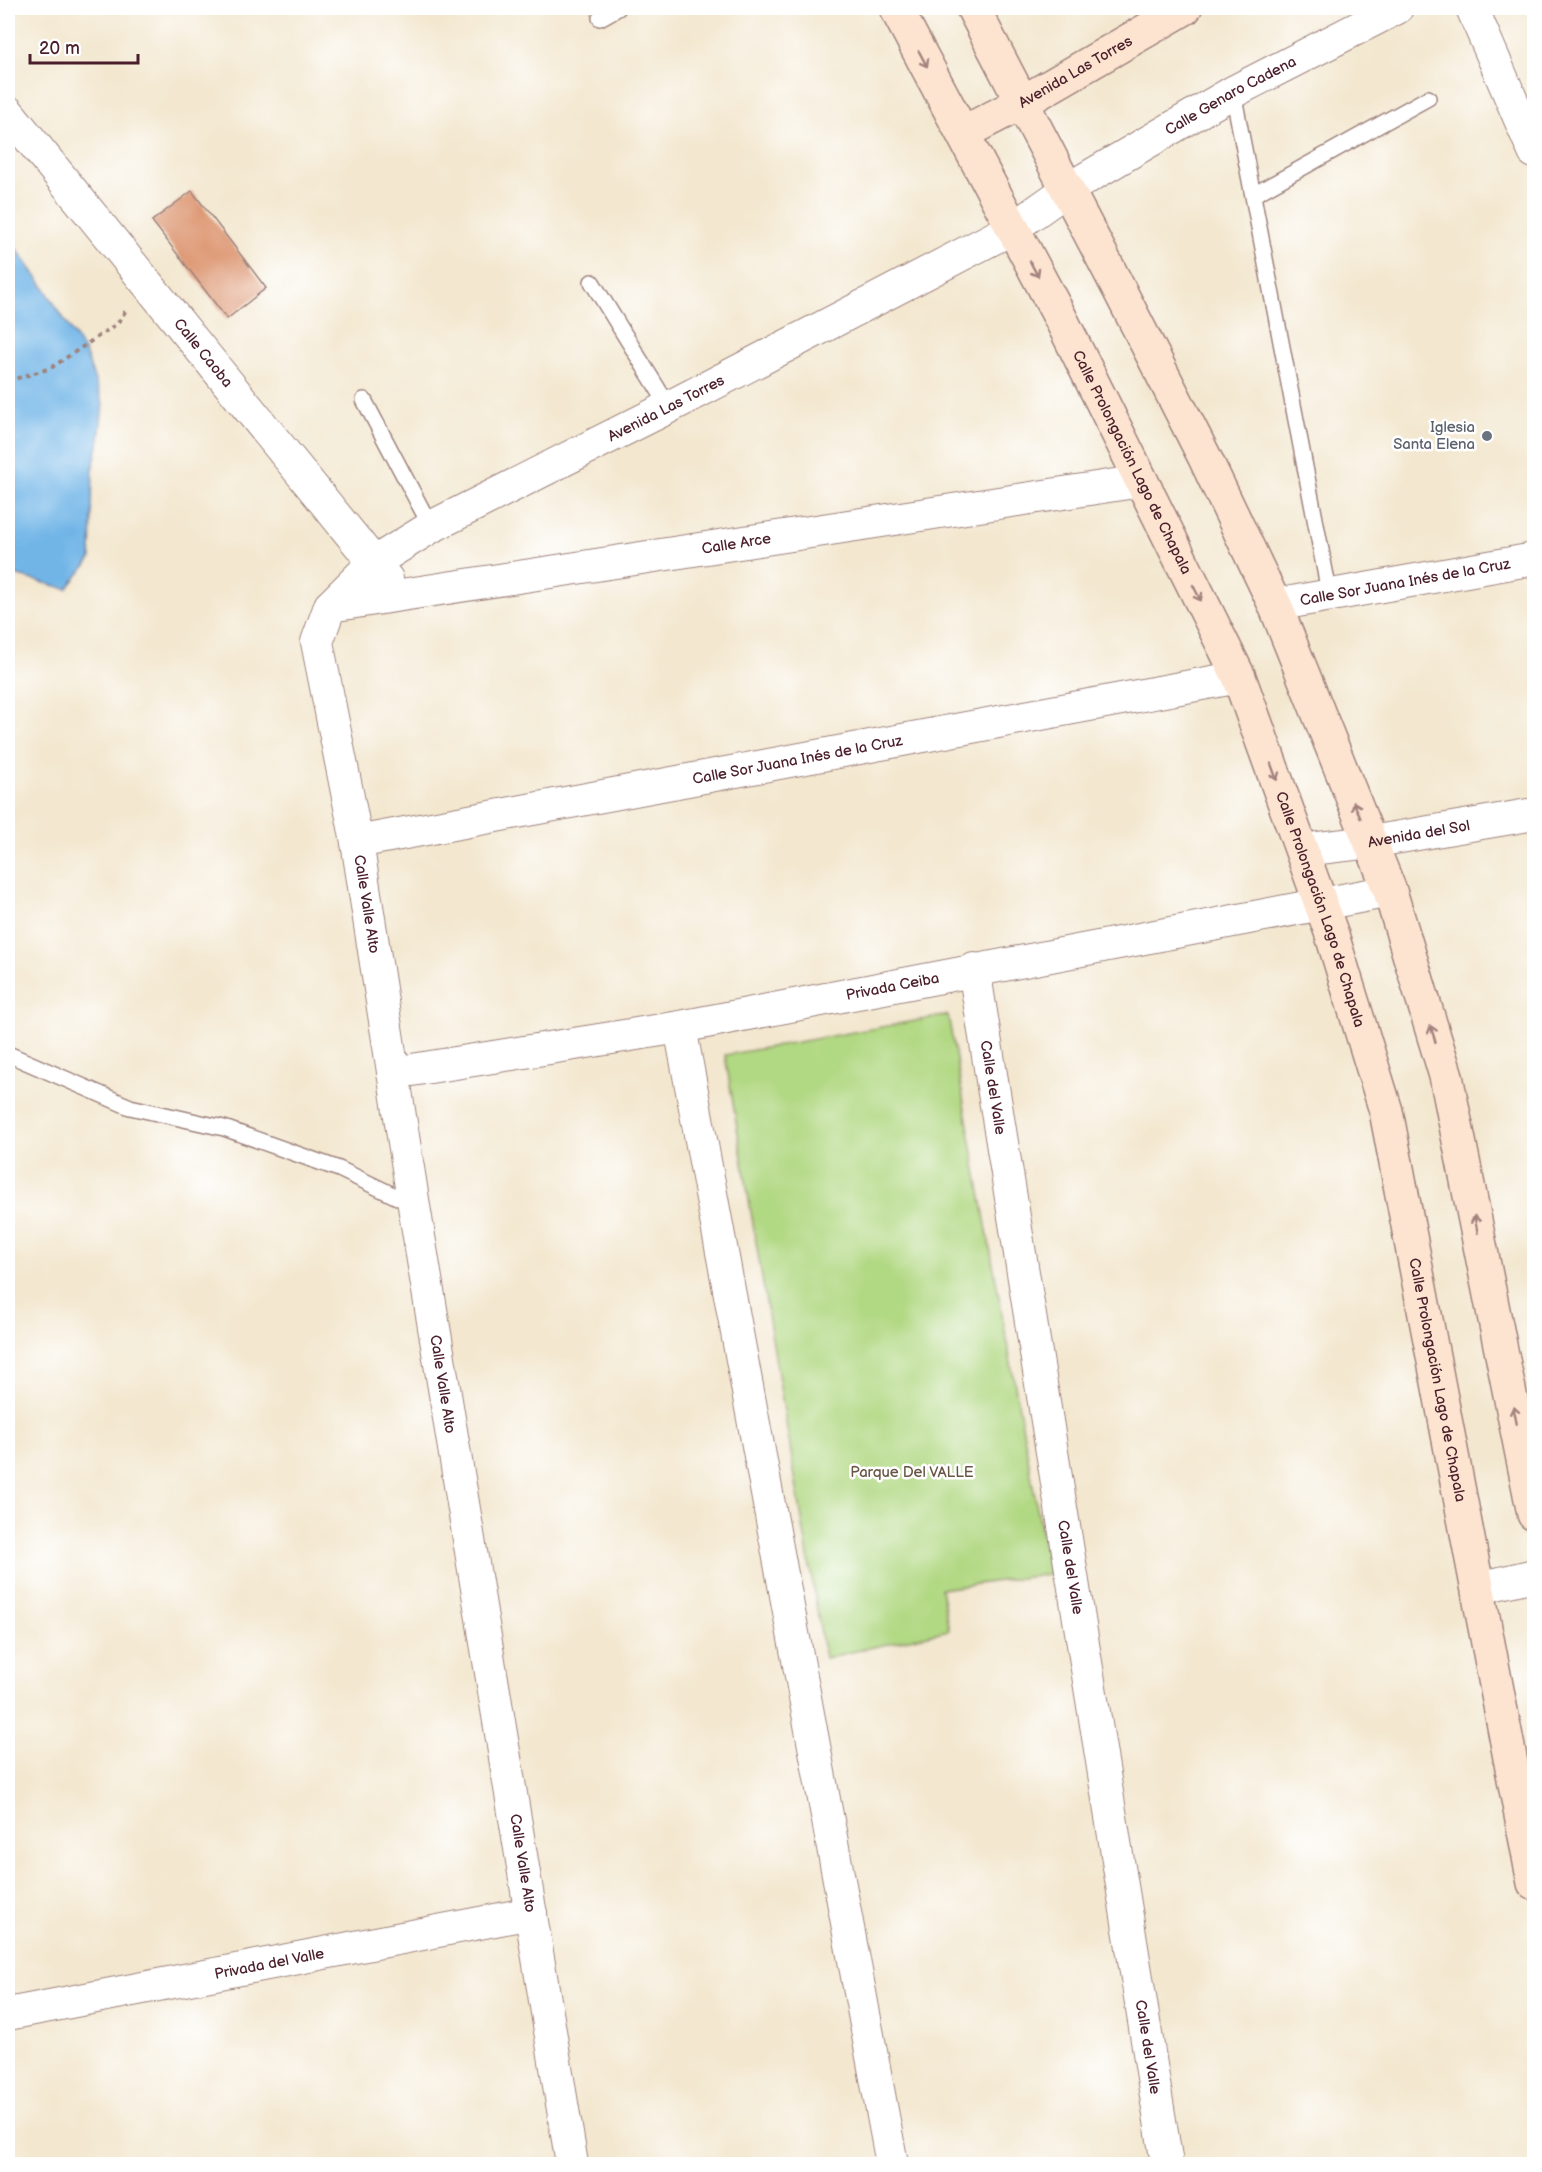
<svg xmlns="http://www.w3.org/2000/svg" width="1542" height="2172" viewBox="0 0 1542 2172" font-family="'Balsamiq Sans',sans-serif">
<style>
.green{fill:#b1d882;stroke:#7e7c56;stroke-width:1.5}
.water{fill:#71b5e7;stroke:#5e6a89;stroke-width:1.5}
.building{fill:#dc936d}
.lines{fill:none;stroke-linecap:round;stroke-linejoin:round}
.lane-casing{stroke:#9e837d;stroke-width:18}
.street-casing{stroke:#9e837d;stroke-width:34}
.secondary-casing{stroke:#9e837d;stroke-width:36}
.path{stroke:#9e837d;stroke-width:4;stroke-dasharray:4.5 4.5;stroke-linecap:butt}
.lane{stroke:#fff;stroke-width:15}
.street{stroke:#fff;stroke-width:32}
.secondary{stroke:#fde4d1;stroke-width:33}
.oneway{stroke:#a4827e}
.worship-dot{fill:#6b7280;stroke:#fff;stroke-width:2}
.labels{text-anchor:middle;stroke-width:5;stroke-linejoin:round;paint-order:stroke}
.street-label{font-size:15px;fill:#4a1f2b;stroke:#fff}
.worship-label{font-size:15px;fill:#5b616d;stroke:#fff;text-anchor:end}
.park-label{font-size:15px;fill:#695645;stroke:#fff}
</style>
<rect width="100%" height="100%" fill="#fff"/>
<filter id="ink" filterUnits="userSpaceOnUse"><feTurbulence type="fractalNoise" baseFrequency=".0167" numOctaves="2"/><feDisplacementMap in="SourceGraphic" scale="12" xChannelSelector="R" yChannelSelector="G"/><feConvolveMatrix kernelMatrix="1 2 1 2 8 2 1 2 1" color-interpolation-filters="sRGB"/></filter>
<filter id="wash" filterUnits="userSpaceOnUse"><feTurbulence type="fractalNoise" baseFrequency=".008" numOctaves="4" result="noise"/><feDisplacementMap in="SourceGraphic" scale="24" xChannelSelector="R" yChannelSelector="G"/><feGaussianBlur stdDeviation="1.35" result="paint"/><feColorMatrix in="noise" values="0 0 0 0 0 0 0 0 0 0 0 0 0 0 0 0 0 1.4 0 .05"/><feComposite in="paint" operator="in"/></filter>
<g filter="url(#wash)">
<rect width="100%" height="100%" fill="#f3e7cf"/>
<path class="green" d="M948 1015 1049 1574 941 1589 949 1630 825 1658 725 1055Z"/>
<path class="water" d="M8 237 43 286 85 352 103 404 99 440 93 468 91 559 67 589 15 575 8 569Z"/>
<g id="blocks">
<path class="building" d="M192 191 266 288 227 319 152 221Z"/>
</g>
</g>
<g filter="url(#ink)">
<use href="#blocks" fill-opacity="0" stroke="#9e837d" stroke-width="1.5"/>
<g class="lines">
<g class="lane-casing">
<path id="lane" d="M600 18 618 8
M1233 92 1330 597
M1253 195 1428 98
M592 282 669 407
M364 400 431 527
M8 1054 130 1107 224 1128 339 1169 414 1205"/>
</g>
<g class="street-casing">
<g id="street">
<path d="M1472 8 1534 152"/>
<path id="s1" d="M8 112 387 579"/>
<path id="s2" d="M1275 605 1534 559"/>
<path id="s3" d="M330 606 1141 481"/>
<path id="s4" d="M357 842 1239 677"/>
<path id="s5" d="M1302 850 1371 842 1534 814"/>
<path id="s6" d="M974 969 1167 2164"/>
<path d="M680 1027 892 2164"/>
<path id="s7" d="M393 1073 680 1027 1390 891"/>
<path d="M1479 1588 1534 1575"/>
<path id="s8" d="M8 2014 531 1913"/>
<path id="s9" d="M572 2164 414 1206 357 842 317 642 330 606 373 563 431 527 669 407 1013 228 1068 189 1233 92 1397 8"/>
</g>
</g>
<g class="secondary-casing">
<g id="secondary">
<path id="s10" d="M896 8 1061 319 1239 677 1331 932 1386 1111 1534 1883"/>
<path d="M973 8 1120 291 1204 456 1275 605 1390 891 1446 1076 1534 1514"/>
<path id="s11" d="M963 133 1023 102 1185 8"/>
</g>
</g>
<path class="path" d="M8 381 51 368 118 323 126 310"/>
<use href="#lane" class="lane"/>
<use href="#street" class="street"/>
<use href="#secondary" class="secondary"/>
</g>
<defs><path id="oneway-shaft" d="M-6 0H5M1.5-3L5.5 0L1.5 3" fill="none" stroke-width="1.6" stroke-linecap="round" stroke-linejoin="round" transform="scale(1.5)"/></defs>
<g class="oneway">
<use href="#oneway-shaft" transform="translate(923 59) rotate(62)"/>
<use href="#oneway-shaft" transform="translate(1034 269) rotate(62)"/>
<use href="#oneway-shaft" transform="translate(1197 593) rotate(63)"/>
<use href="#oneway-shaft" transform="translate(1274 772) rotate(70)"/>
<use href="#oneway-shaft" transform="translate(1357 810) rotate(-113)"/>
<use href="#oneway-shaft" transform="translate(1433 1034) rotate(-107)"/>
<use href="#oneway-shaft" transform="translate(1476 1224) rotate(-101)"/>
<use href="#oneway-shaft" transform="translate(1515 1415) rotate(-101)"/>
</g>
</g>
<circle class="worship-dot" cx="1487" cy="436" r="6"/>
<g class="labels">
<g class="street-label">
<text dy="5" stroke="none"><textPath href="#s11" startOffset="128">Avenida Las Torres</textPath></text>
<text dy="5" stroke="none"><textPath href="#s9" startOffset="2620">Calle Genaro Cadena</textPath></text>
<text dy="5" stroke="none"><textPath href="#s1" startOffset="310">Calle Caoba</textPath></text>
<text dy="5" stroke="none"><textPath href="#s9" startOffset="1974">Avenida Las Torres</textPath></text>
<text dy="5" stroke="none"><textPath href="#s10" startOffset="512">Calle Prolongación Lago de Chapala</textPath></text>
<text dy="5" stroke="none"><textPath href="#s3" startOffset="411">Calle Arce</textPath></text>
<text dy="5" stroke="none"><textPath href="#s2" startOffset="132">Calle Sor Juana Inés de la Cruz</textPath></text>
<text dy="5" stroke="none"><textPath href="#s4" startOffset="448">Calle Sor Juana Inés de la Cruz</textPath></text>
<text dy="5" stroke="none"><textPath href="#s5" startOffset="118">Avenida del Sol</textPath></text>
<text transform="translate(367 904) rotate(81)" y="5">Calle Valle Alto</text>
<text dy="5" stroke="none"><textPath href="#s10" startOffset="998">Calle Prolongación Lago de Chapala</textPath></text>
<text dy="5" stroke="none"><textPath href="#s7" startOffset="507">Privada Ceiba</textPath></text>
<text dy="5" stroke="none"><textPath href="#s6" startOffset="120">Calle del Valle</textPath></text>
<text dy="5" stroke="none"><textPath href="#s10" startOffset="1484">Calle Prolongación Lago de Chapala</textPath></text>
<text transform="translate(443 1384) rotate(81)" y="5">Calle Valle Alto</text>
<text dy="5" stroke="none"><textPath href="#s6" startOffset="606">Calle del Valle</textPath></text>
<text transform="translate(523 1863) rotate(81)" y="5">Calle Valle Alto</text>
<text dy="5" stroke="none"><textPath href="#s8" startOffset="266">Privada del Valle</textPath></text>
<text dy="5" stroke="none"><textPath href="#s6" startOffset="1092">Calle del Valle</textPath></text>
</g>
<g class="worship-label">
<text x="1475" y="432">Iglesia<tspan x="1475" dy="17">Santa Elena</tspan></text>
</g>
<g class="park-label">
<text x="912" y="1477">Parque Del VALLE</text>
</g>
</g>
<rect width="1542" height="2172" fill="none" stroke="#fff" stroke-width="30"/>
<path d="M30 54v9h108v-9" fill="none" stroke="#4a1f2b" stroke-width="3"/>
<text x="39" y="54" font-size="18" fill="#4a1f2b" stroke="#ffffff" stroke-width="4.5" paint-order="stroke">20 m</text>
</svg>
